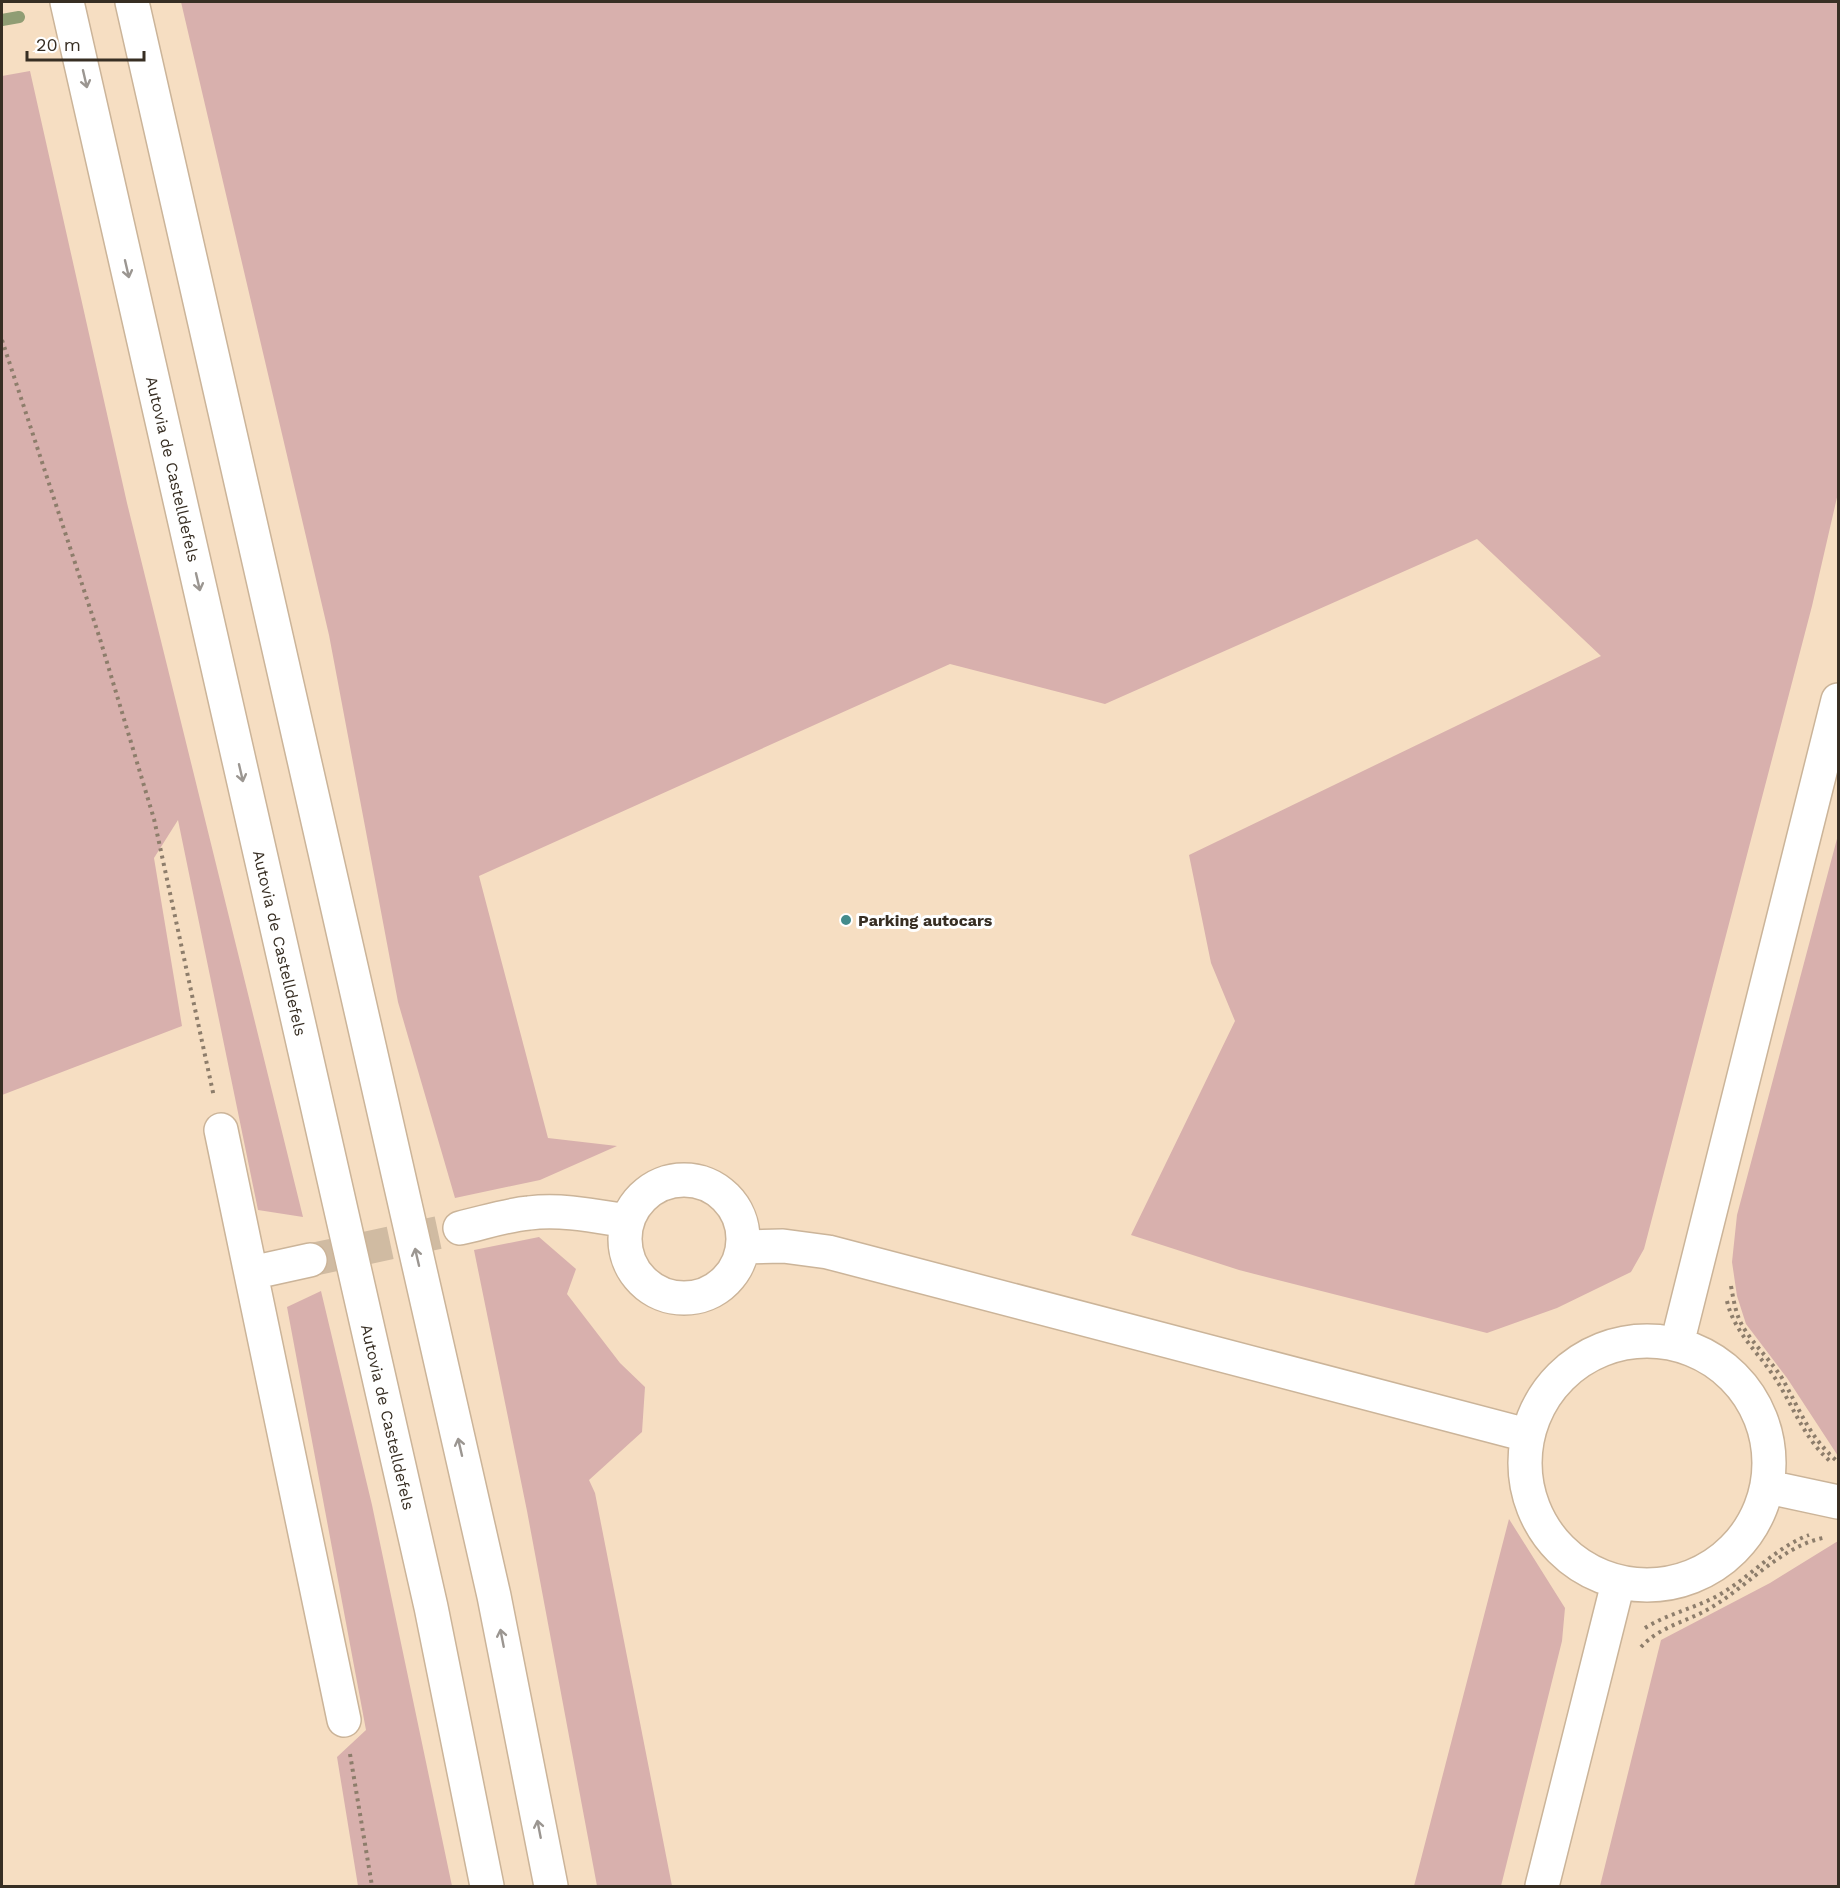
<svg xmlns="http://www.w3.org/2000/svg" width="1840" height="1888" viewBox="0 0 1840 1888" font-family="'Work Sans',sans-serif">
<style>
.green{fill:#d8b0ad}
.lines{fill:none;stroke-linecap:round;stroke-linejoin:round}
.stream{stroke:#909d74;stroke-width:12}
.minor-tunnel{stroke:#d0bba2;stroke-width:33;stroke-dasharray:33 16;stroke-linecap:butt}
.minor-casing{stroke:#cbb499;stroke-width:36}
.highway-casing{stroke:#cbb499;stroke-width:36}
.path{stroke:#8d7d6b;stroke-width:4;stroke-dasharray:3 4.5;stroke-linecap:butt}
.minor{stroke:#fff;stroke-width:33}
.highway{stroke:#fff;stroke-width:33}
.oneway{stroke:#9b9691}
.poi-dot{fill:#438b8c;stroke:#fff;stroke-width:2}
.labels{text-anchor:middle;stroke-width:6;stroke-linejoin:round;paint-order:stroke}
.street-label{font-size:16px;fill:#372e23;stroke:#fff}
.poi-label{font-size:16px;font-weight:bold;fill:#372e23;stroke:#fff;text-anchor:start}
</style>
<rect width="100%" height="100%" fill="#f6dec2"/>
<path class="green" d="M181 2H1838V493L1812 606 1644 1249 1631 1272 1557 1308 1487 1333 1239 1270 1131 1235 1235 1021 1211 963 1189 855 1601 656 1477 539 1105 704 950 664 479 876 548 1138 617 1146 540 1180 455 1198 398 1002 329 635Z
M30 71 127 503 303 1217 258 1210 178 820 154 858 182 1026 2 1095V76Z
M1838 835V1456L1787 1378 1746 1324 1737 1296 1732 1262 1737 1215Z
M539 1237 576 1269 567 1294 620 1363 645 1387 642 1432 589 1480 595 1493 672 1886H597L527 1511 474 1250Z
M321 1291 372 1505 452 1886H358L337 1757 366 1730 287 1307Z
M1509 1519 1565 1608 1562 1641 1501 1886H1414Z
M1838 1541V1886H1600L1661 1640 1770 1583Z"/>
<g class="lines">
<path class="stream" d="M2 20 19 17"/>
<path class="minor-tunnel" d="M310 1260 460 1228"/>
<g class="minor-casing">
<path id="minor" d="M221 1130 344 1720
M625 1239a59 59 0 1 1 118 0a59 59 0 1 1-118 0Z
M460 1228C483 1223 506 1215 529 1213 562 1209 595 1216 627 1221
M743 1247 783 1246 828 1252 1527 1435
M251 1273 310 1260
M1525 1463a122 122 0 1 1 244 0a122 122 0 1 1-244 0Z
M1677 1344 1838 700
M1768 1487 1838 1502
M1542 1886 1618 1583"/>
</g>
<g class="highway-casing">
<path id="highway" d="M67 2 431 1607 487 1886
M132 2 494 1596 551 1886"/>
</g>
<path class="path" d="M2 340 100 639 154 819 214 1097
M1731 1286C1734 1302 1736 1317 1745 1330 1756 1347 1771 1361 1782 1378 1800 1410 1809 1437 1838 1462
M1727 1301C1734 1332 1758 1352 1775 1378 1794 1407 1804 1439 1831 1462
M1645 1628C1667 1614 1693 1609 1717 1596 1750 1578 1774 1548 1809 1535
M1641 1647C1658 1628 1684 1622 1705 1611 1746 1589 1779 1547 1823 1538
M350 1754 372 1886"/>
<use href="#minor" class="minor"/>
<use href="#highway" class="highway"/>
</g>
<defs><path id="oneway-shaft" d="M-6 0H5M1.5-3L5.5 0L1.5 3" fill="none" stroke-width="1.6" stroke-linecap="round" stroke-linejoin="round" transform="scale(1.5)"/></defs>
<g class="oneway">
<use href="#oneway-shaft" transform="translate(85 79) rotate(77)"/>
<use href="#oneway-shaft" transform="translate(127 269) rotate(77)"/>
<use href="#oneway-shaft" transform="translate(198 582) rotate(77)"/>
<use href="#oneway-shaft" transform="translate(241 773) rotate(77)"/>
<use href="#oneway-shaft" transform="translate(417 1257) rotate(-103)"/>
<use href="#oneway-shaft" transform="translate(460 1447) rotate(-103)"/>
<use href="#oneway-shaft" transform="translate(502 1638) rotate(-101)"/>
<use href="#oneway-shaft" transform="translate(539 1829) rotate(-101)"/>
</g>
<circle class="poi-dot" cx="846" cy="920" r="6"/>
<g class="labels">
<g class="street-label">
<text transform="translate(173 469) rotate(77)" y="6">Autovia de Castelldefels</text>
<text transform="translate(280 943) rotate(77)" y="6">Autovia de Castelldefels</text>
<text transform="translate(388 1417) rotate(77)" y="6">Autovia de Castelldefels</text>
</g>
<g class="poi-label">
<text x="858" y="926">Parking autocars</text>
</g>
</g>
<rect width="1840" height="1888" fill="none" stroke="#372e23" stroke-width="6"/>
<path d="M27 51v9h117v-9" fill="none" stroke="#372e23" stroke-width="3"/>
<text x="36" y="51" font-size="18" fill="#372e23" stroke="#ffffff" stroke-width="4.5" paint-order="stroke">20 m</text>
</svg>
